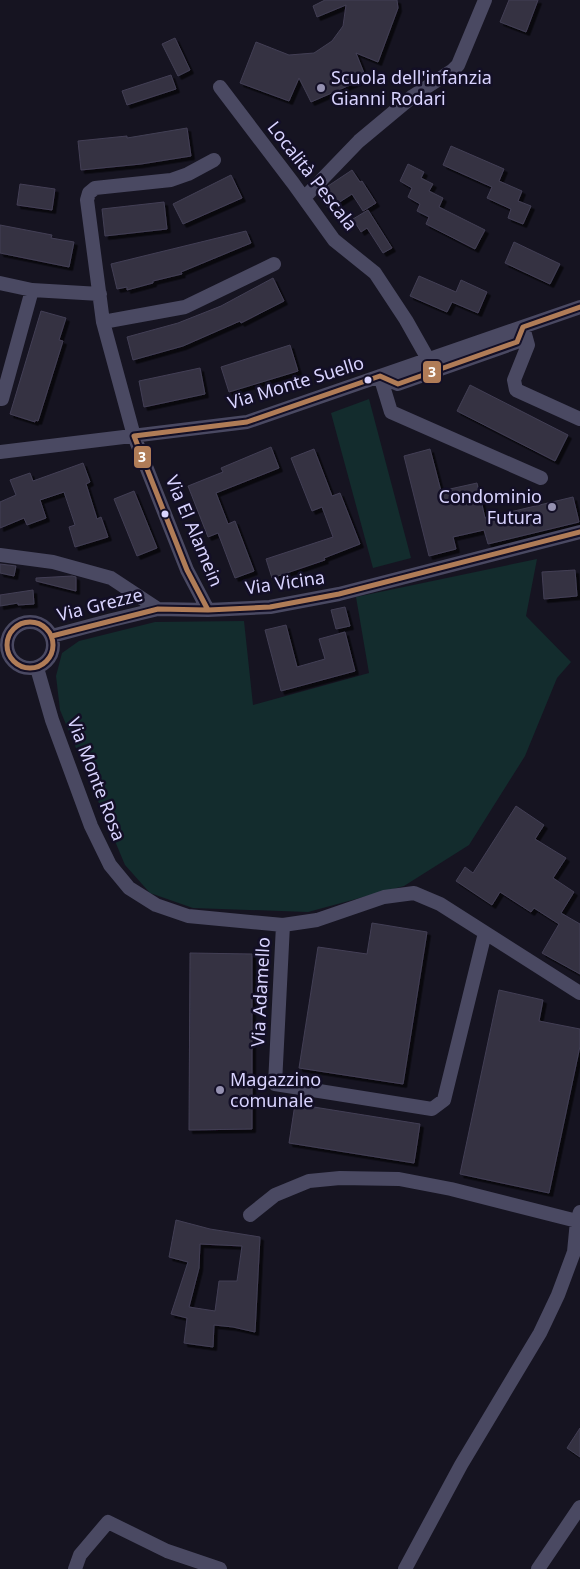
<svg xmlns="http://www.w3.org/2000/svg" width="580" height="1569" viewBox="0 0 580 1569" font-family="'Noto Sans',sans-serif">
<style>
.green{fill:#132c2d}
.building{fill:#343243;stroke:#433f54;fill-rule:evenodd;filter:url(#shadow)}
.lines{fill:none;stroke-linecap:round;stroke-linejoin:round}
.minor{stroke:#4a4962;stroke-width:14}
.bus-1-casing{stroke:#130f26;stroke-width:9}
.bus-1{stroke:#b07c57;stroke-width:5}
.poi-dot{fill:#9591b1;stroke:#130f26;stroke-width:2}
.bus-dot{fill:#d9d4ff;stroke:#130f26;stroke-width:2}
.labels{text-anchor:middle;stroke-width:5;stroke-linejoin:round;paint-order:stroke}
.poi-label{font-size:18px;fill:#d9d4ff;stroke:#130f26;text-anchor:start}
.street-label{font-size:18px;fill:#d9d4ff;stroke:#130f26}
.line-badge{stroke:#130f26;stroke-width:2}
.badge-label{font-size:14px;text-anchor:middle;font-weight:bold;fill:#fff}
</style>
<defs>
<filter id="shadow"><feDropShadow dx="3.5" dy="3.5" stdDeviation="0" flood-color="#0009"/></filter>
</defs>
<rect width="100%" height="100%" fill="#161421"/>
<path class="green" d="M369 399 411 558 373 568 331 413Z
M537 559 526 616 571 662 557 678 525 756 469 845 404 886 308 912 193 908 150 893 125 865 60 710 56 676 62 653 79 641 155 622 244 621 253 705 369 673 356 597Z"/>
<path class="building" d="M325 0H397L398 8 378 62 356 53 366 78 311 102 299 78 289 101 240 83 256 42 289 55 314 53 332 41 343 26 346 5 317 17 313 6Z
M509 0H538L526 32 500 22Z
M175 38 190 70 178 76 162 44Z
M171 75 176 89 127 105 122 91Z
M187 128 191 156 141 164 81 170 78 141 127 136V138Z
M451 146 504 169 499 181 522 191 518 201 531 206 523 224 508 218 511 209 487 198 492 187 443 165Z
M408 164 424 172 421 178 433 184 429 191 443 198 439 207 485 230 475 249 426 224 429 217 417 211 420 204 408 197 412 188 400 181Z
M352 170 360 182 362 181 376 203 363 211 352 194 329 209 319 195 328 186Z
M231 175 242 198 183 224 173 204Z
M20 184 55 189 52 210 17 205Z
M164 202 167 229 105 236 102 209Z
M368 210 392 248 383 253 367 228 361 232 353 219Z
M0 225 52 235 51 238 74 242 69 267 0 253Z
M246 231 251 243 181 272 182 274 153 281V283L127 290V287L117 289 111 264Z
M514 242 560 264 550 284 505 263Z
M419 276 456 292 461 280 487 292 478 313 452 302 447 312 410 296Z
M273 278 284 301 241 323 240 321 183 346 133 360 127 337 178 323 221 306Z
M41 311 66 318 59 340 63 341 38 421 35 420V422L10 414Z
M290 345 298 371 229 392 221 367Z
M200 368 205 394 144 407 139 381Z
M470 385 568 435 555 461 457 411Z
M271 447 279 468 216 493 228 524 235 521 254 571 235 578 218 533 208 537 188 486 223 472 221 468Z
M314 449 332 496 340 493 360 544 324 558 325 560 272 578 266 559 333 537 322 507 312 511 291 458Z
M430 449 441 491 477 483 485 518 573 497 579 522 488 544 484 530 453 537 456 549 429 556 404 456Z
M83 463 90 482 86 484 97 519 101 517 108 537 75 547 69 527 75 525 64 492 40 500 46 518 27 525 24 518 0 528V502L16 495 10 480 30 473 33 481Z
M134 491 157 548 137 556 114 499Z
M0 564 16 566 14 576 0 573Z
M575 570 577 596 544 599 542 572Z
M72 576 76 577V591L36 581V578Z
M33 590 34 604 18 605V603L0 606V595Z
M345 607 350 626 336 629 331 610Z
M286 625 297 667 325 659 319 639 345 632 355 671 281 691 265 630Z
M516 806 544 825 535 839 566 858 553 878 574 892 561 913 580 924V974L542 953 559 924 534 908 531 912 500 892 492 905 456 881 465 867 473 873Z
M372 923 427 932 403 1084 299 1068 318 947 367 954Z
M190 953 252 954V1129L189 1130Z
M499 990 543 1000 539 1021 580 1029V1046L549 1193 460 1174Z
M295 1104 420 1124 414 1163 289 1143Z
M176 1220 210 1229 260 1237 255 1332 233 1327 214 1325 213 1347 184 1343 187 1318 171 1314 188 1262 169 1257ZM200 1244 242 1246 237 1281H219L215 1311 189 1307 199 1268Z
M580 1428V1457L567 1448Z"/>
<g class="lines">
<path class="minor" d="M220 87 293 183 334 240 375 273 406 320 428 359
M304 198 359 141 413 96 453 70 458 65 485 0
M0 283 32 290 100 294
M103 322 185 307 274 264
M523 327 528 345 514 380 516 390 580 419
M380 376 391 412 541 478
M380 376 398 384 517 342 523 327
M0 399H2L32 290
M0 452 247 422 580 307
M0 555 53 562 111 578 158 609 208 610 270 607 339 594 580 532
M208 610 187 570 134 436 103 322 87 200 89 193 95 188 171 180 188 174 214 160
M7 645a23 23 0 1 1 46 0a23 23 0 1 1-46 0Z
M52 636 112 620 158 609
M37 668 52 720 91 826 110 865 129 888 156 905 188 916 283 925 317 920 384 897 414 893 440 904 580 993
M283 925 275 1084 432 1109 444 1100 485 933
M250 1215 275 1195 309 1181 340 1178 399 1179 451 1189 577 1221
M75 1569 80 1555 108 1522 167 1551 220 1569
M405 1569 461 1465 540 1333 558 1295 574 1252 577 1221 580 1212
M538 1569 580 1507"/>
<g class="bus-1-casing">
<path id="bus-1" d="M208 610 187 570 134 436 247 422 380 376 398 384 517 342 523 327 580 307
M7 645a23 23 0 1 1 46 0a23 23 0 1 1-46 0Z
M52 636 158 609 208 610 270 607 339 594 580 532"/>
</g>
<use href="#bus-1" class="bus-1"/>
</g>
<g class="poi-dot">
<circle cx="321" cy="88" r="5"/>
<circle cx="552" cy="507" r="5"/>
<circle cx="220" cy="1090" r="5"/>
</g>
<g class="bus-dot">
<circle cx="368" cy="380" r="4.5"/>
<circle cx="165" cy="514" r="4.5"/>
</g>
<g class="labels">
<g class="poi-label">
<text x="331" y="84">Scuola dell'infanzia<tspan x="331" dy="21">Gianni Rodari</tspan></text>
<text x="542" y="503" text-anchor="end">Condominio<tspan x="542" dy="21">Futura</tspan></text>
<text x="230" y="1086">Magazzino<tspan x="230" dy="21">comunale</tspan></text>
</g>
<g class="street-label">
<text transform="translate(312 176) rotate(52)" y="6">Località Pescala</text>
<text transform="translate(296 383) rotate(-17)" y="6">Via Monte Suello</text>
<text transform="translate(194 531) rotate(67)" y="6">Via El Alamein</text>
<text transform="translate(285 583) rotate(-8)" y="6">Via Vicina</text>
<text transform="translate(100 605) rotate(-14)" y="6">Via Grezze</text>
<text transform="translate(96 779) rotate(69)" y="6">Via Monte Rosa</text>
<text transform="translate(261 992) rotate(-87)" y="6">Via Adamello</text>
</g>
</g>
<g class="line-badge">
<rect x="422" y="360" width="20" height="24" rx="5" fill="#b07c57"/>
<rect x="133" y="445" width="19" height="24" rx="5" fill="#b07c57"/>
</g>
<g class="badge-label">
<text x="432" y="377">3</text>
<text x="142" y="462">3</text>
</g>
</svg>
